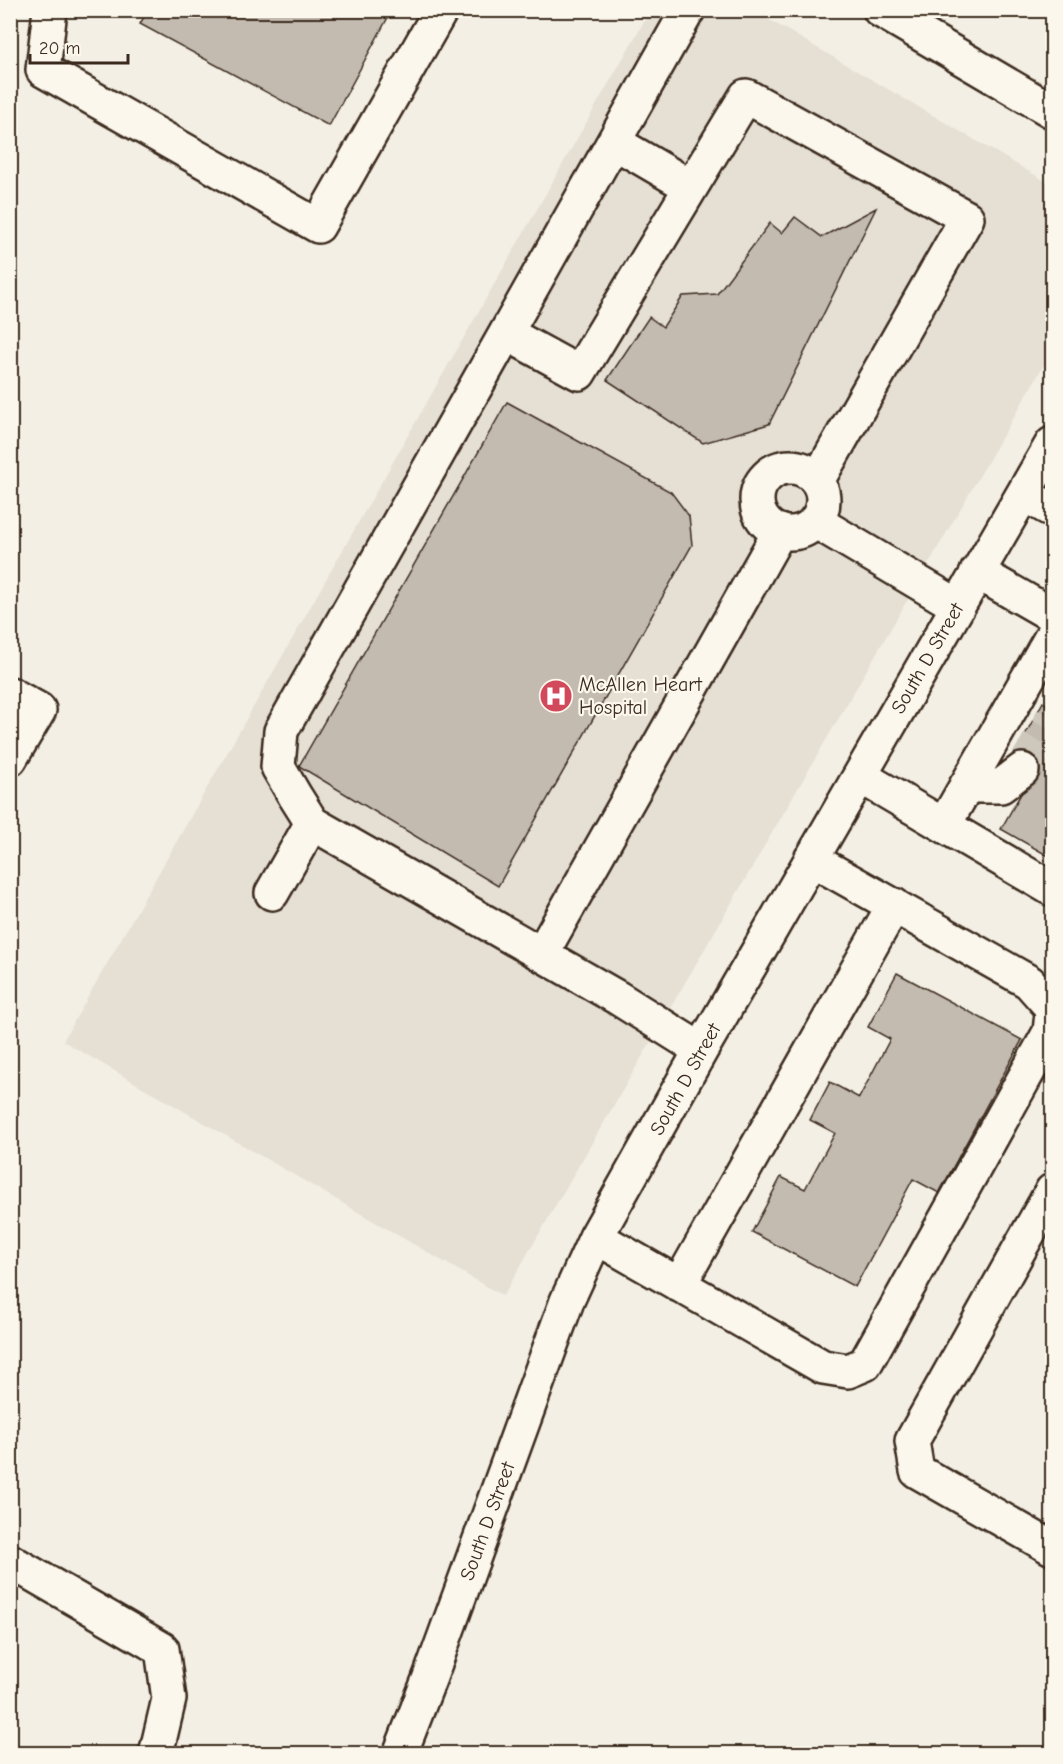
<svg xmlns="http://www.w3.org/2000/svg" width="1063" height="1764" viewBox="0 0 1063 1764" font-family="'Comic Neue',sans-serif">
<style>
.built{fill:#e5dfd4}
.building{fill:#c3bbb0;stroke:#3b2a1e;stroke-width:1.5}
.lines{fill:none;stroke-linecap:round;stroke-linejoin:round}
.minor-tunnel{stroke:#cec8bc;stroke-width:33;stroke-dasharray:33 16;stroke-linecap:butt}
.minor-casing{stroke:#3b2a1e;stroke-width:38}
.major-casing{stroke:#3b2a1e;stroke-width:38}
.minor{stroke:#fbf7ec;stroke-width:33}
.major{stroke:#fbf7ec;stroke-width:33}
.labels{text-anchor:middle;stroke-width:4.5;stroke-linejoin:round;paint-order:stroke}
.street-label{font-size:20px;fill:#3b2a1e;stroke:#fbf7ec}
.poi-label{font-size:20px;fill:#3b2a1e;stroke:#fbf7ec;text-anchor:start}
</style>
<rect width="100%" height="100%" fill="#f3efe4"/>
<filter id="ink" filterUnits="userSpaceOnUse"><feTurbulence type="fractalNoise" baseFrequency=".0167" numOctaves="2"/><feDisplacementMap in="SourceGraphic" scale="12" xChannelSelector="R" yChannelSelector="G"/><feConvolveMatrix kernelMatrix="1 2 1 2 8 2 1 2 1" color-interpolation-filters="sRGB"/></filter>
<g filter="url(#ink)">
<path class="built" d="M650 11H754L1052 185V351L503 1296 63 1041Z"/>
<path class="building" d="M148 10H392L329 126 140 24Z
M876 208 769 424 703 443 607 380 649 317 663 327 683 296 717 294 770 223 782 233 795 217 822 237Z
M507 402 671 492 689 516 692 545 498 886 299 766Z
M1043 702 1052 708V858L1001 829 1031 776 1009 764Z
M897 973 1022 1040 939 1193 913 1179 855 1287 752 1232 781 1177 805 1189 835 1133 810 1120 830 1082 859 1098 890 1039 868 1027Z"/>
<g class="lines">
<path class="minor-tunnel" d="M1022 770 1052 718"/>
<g class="minor-casing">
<path id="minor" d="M50 10 43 70 318 226 441 10
M688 10 506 333 579 373 746 96 967 218 817 481
M614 142 691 187
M757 500a33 33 0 1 1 66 0a33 33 0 1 1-66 0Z
M1025 495 1052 510
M815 521 958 606
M977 572 1052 615
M10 694 39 710 10 759
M860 776 1052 889
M966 786H1001L1022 770
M312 823 618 998 701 1050
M944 825 1052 636
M811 859 1029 982 1052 1008
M272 893 312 823 295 796 278 767 281 731 506 333
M542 953 780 531
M1052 1191 912 1441 917 1471 1052 1548
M596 1237 823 1367 848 1371 865 1364 1050 1032 1052 1013
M679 1285 894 905
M10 1561 162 1649 169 1699 156 1754
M400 1754 430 1677 567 1301 596 1237 701 1050 1052 444"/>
</g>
<g class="major-casing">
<path id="major" d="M880 10 1052 111"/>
</g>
<use href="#minor" class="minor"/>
<use href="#major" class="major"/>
</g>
</g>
<defs>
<g id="hospital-disc" transform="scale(1.725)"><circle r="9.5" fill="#d1495b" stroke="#fbf7ec"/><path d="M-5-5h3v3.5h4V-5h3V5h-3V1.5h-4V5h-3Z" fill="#fff"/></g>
</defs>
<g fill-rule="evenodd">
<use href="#hospital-disc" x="556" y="696"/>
</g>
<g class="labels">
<g class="street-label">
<text transform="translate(927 658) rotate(-60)" y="7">South D Street</text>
<text transform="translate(685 1079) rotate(-61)" y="7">South D Street</text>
<text transform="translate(487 1521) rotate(-70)" y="7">South D Street</text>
</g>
<g class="poi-label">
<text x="579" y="691">McAllen Heart<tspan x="579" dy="23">Hospital</tspan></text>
</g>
</g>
<rect width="1063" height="1764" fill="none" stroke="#fbf7ec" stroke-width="36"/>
<rect x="18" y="18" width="1027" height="1728" fill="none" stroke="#3b2a1e" stroke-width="2" filter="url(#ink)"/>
<path d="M30 54v9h98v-9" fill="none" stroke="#3b2a1e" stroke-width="3"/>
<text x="39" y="54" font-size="18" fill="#3b2a1e" stroke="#fbf7ec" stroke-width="4.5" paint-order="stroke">20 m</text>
</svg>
